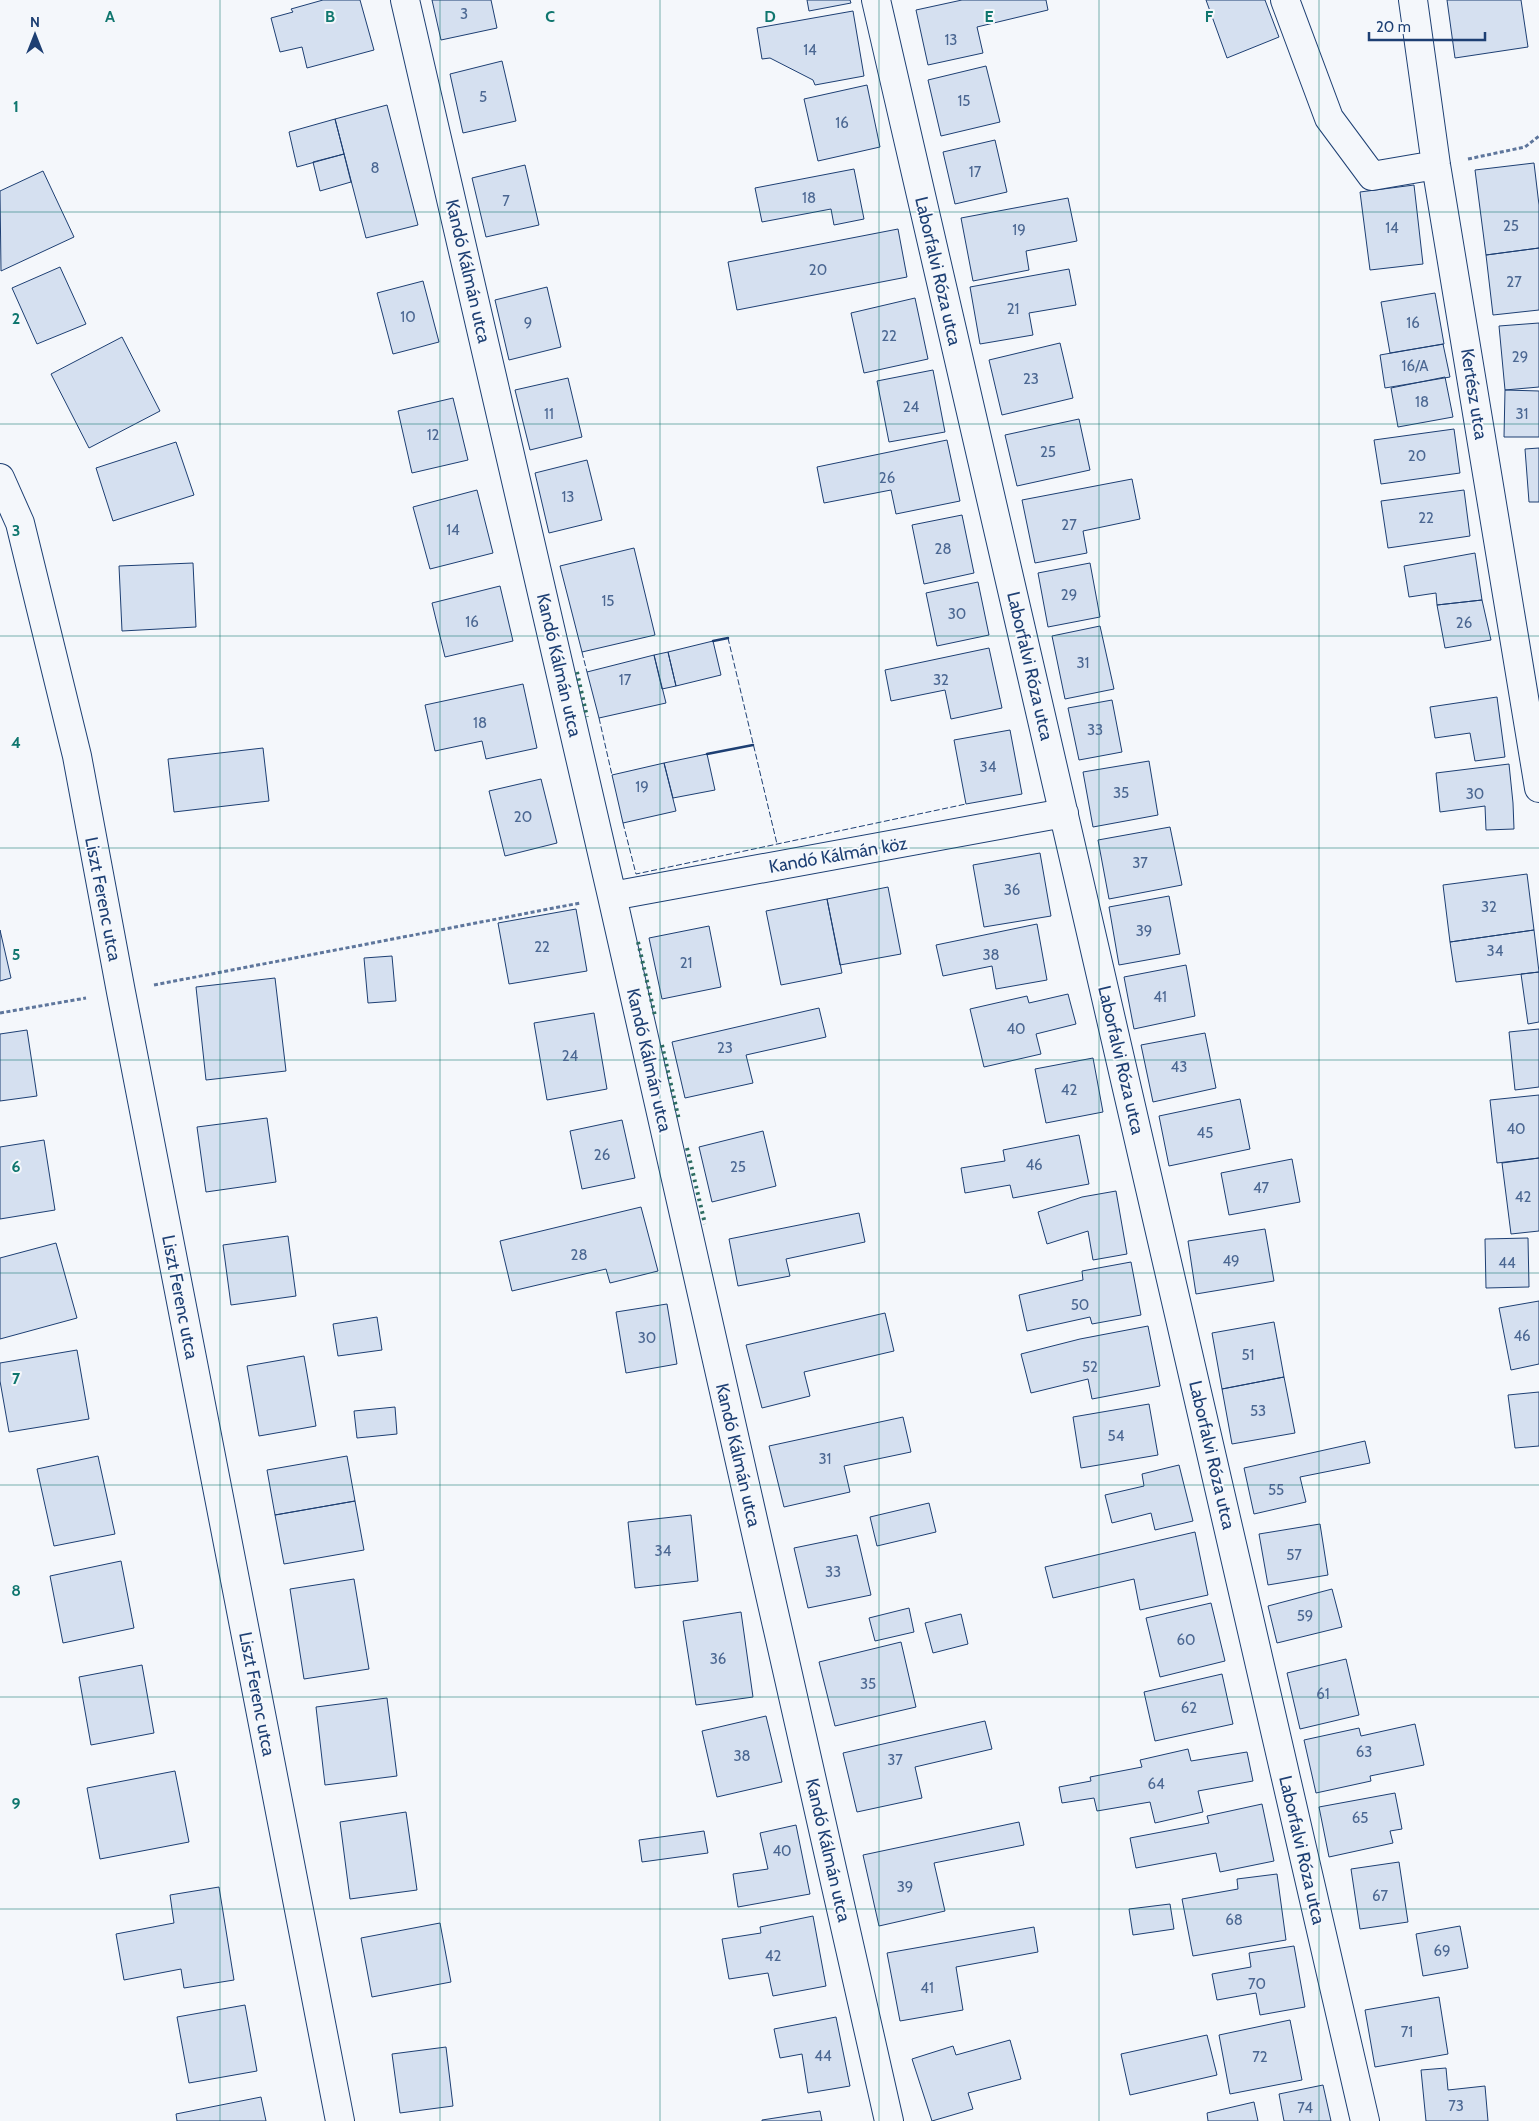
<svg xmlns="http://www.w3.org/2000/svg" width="1539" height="2121" viewBox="0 0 1539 2121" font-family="Cabin,sans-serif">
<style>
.building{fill:#d5e0f0;stroke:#1d3f73}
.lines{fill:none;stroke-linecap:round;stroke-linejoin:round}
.street-casing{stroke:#1d3f73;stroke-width:30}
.path{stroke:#5e769c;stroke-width:3;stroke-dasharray:4 2.5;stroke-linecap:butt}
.street{stroke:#f4f7fb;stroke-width:28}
.hedge{stroke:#2c6c60;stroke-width:4;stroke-dasharray:2.5 4;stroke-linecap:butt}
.fence{stroke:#1d3f73;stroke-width:1;stroke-dasharray:6 2.5;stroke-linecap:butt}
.wall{stroke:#1d3f73;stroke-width:2.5}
.grid{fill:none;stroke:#0f766e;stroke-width:1;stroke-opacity:0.55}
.labels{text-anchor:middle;stroke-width:4;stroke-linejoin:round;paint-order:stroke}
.number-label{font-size:15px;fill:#4b6792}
.street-label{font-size:18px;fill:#1d3f73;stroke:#f4f7fb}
.grid-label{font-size:16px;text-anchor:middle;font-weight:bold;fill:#0f766e;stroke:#f4f7fb;stroke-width:4;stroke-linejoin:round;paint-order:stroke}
</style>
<rect width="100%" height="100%" fill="#f4f7fb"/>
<path class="building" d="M323 0H360L374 50 307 68 302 47 280 52 271 18 293 12 291 9Z
M432 0H491L497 28 441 40Z
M807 0H850L851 3 809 11Z
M962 0H1046L1048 10 977 27 983 53 928 65 916 10Z
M1206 0H1265L1279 37 1227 58Z
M1447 0H1521L1528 47 1455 58Z
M853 11 864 76 815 85 813 80 770 58 762 59 757 28Z
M502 61 516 121 463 133 450 74Z
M986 66 1000 122 941 136 928 80Z
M867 85 880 147 818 161 804 99Z
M387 105 418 225 366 238 335 119Z
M335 119 344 154 297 167 289 132Z
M995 140 1007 192 955 204 943 152Z
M344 154 351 182 320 191 313 162Z
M1534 163 1539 205V248L1486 255 1475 170Z
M525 165 539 225 486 237 472 178Z
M854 169 864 219 834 225 831 209 762 222 755 188Z
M43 171 74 237 1 271 0 191Z
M1414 185 1423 264 1370 270 1360 192Z
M1068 198 1077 241 1026 251 1029 270 973 281 961 218Z
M898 229 907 277 737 310 728 262Z
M1539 248V310L1493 315 1486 255Z
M60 267 86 324 37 344 12 288Z
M1069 269 1076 305 1029 313 1033 335 980 344 970 287Z
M423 281 439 342 393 354 377 293Z
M547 287 561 347 509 360 495 300Z
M1435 293 1444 344 1390 353 1381 302Z
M915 298 928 359 864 373 851 313Z
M1539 323V387L1505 390 1499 326Z
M122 337 160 411 89 448 51 374Z
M1060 343 1073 398 1002 415 989 360Z
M1443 344 1450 377 1385 388 1380 355Z
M933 370 945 432 889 442 877 381Z
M1445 377 1453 417 1398 427 1391 388Z
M568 378 582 437 530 450 515 390Z
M1505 390 1539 391V437H1504Z
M453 398 468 460 412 473 398 411Z
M1079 419 1090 470 1017 486 1005 435Z
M1454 429 1460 473 1381 484 1374 440Z
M947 440 960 501 896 514 891 490 824 503 817 467Z
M176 442 194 495 113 521 96 468Z
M1539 448V502H1529L1525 449Z
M587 460 602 520 549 533 535 473Z
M1132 479 1140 519 1083 531 1087 553 1035 563 1022 500Z
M477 490 493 553 430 569 413 507Z
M1464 490 1470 536 1388 548 1381 501Z
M962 515 974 573 924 584 912 525Z
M634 548 655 635 582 652 560 566Z
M1475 553 1482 600 1437 605 1436 593 1409 597 1404 566Z
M193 563 196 627 122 631 119 566Z
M1090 563 1100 617 1048 627 1038 573Z
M978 582 989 635 937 646 926 593Z
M500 586 513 641 445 657 432 603Z
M1482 600 1491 640 1445 648 1437 605Z
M1100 626 1114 689 1065 699 1052 636Z
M713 641 721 675 676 686 668 652Z
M989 648 1002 708 951 719 945 690 891 701 885 670Z
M668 652 676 686 662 689 654 655Z
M654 655 666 703 599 718 587 672Z
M523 684 537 748 486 759 482 741 435 751 425 705Z
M1497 697 1505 757 1475 761 1470 733 1435 738 1430 707Z
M1112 700 1122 752 1079 760 1068 708Z
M1010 730 1022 794 966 804 954 740Z
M263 748 269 801 174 812 168 759Z
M707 754 715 790 673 798 664 763Z
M1149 761 1158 815 1093 827 1083 772Z
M664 763 676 811 623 823 612 775Z
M1509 764 1513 803 1514 829 1486 830 1485 806 1440 812 1436 773Z
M541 779 557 843 505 856 489 791Z
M1170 827 1182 885 1109 899 1098 840Z
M1040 853 1051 916 984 927 973 865Z
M1527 874 1534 930 1450 942 1443 885Z
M888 887 901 954 840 965 827 899Z
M1169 896 1180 954 1119 965 1109 907Z
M827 899 842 973 781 985 766 911Z
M576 909 587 971 509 984 498 923Z
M1037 924 1047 980 996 989 992 966 943 976 936 945Z
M709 926 721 987 662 999 649 938Z
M0 930 11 978 0 981Z
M1534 930 1539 972 1456 982 1450 942Z
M392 956 396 1001 368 1003 364 958Z
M1186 965 1195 1016 1134 1029 1124 977Z
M1539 972V1022L1528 1024 1521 974Z
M275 978 286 1071 206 1080 196 987Z
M1068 994 1076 1024 1036 1034 1041 1054 984 1067 970 1009 1027 996 1029 1003Z
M819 1008 826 1037 746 1055 753 1083 685 1098 672 1042Z
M594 1013 607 1089 547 1100 534 1023Z
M1539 1029V1087L1515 1090 1509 1032Z
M27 1030 37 1096 0 1101V1034Z
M1205 1033 1216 1088 1153 1102 1141 1045Z
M1093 1058 1103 1112 1046 1123 1035 1069Z
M1539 1095V1158L1497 1163 1490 1100Z
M1240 1099 1250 1149 1169 1166 1159 1116Z
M267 1118 276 1182 206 1192 197 1127Z
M622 1120 635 1178 582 1189 570 1131Z
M763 1131 776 1186 712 1202 699 1147Z
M1079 1135 1089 1184 1013 1198 1010 1185 965 1193 961 1168 1005 1161 1003 1150Z
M44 1140 55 1210 0 1219V1147Z
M1539 1158V1231L1511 1234 1502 1163Z
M1292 1159 1300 1202 1229 1215 1221 1173Z
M1116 1191 1127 1254 1093 1260 1088 1231 1047 1244 1038 1212 1082 1197Z
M641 1207 658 1271 610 1283 606 1269 512 1291 500 1241Z
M859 1213 865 1242 786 1259 790 1276 738 1286 729 1239Z
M1265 1229 1274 1281 1196 1294 1188 1241Z
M288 1236 296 1296 231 1305 223 1245Z
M1528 1238 1529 1287 1486 1288 1485 1239Z
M56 1243 77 1318 0 1339V1258Z
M1131 1262 1141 1315 1092 1324 1090 1317 1027 1331 1019 1295 1083 1280 1082 1271Z
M1539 1301V1364L1511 1370 1499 1308Z
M667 1304 677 1364 626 1373 616 1312Z
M885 1313 894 1351 804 1372 810 1396 762 1408 746 1345Z
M377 1317 382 1350 338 1356 333 1324Z
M1274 1322 1284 1377 1222 1389 1212 1333Z
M1148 1326 1160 1386 1092 1399 1088 1379 1031 1393 1021 1354 1080 1339Z
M77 1350 89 1419 9 1432 0 1381V1363Z
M304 1356 316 1426 259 1436 247 1366Z
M1284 1377 1295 1433 1232 1444 1222 1389Z
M1539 1392V1446L1515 1448 1508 1395Z
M1149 1404 1158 1455 1081 1468 1073 1417Z
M395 1407 397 1434 357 1438 354 1411Z
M903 1417 911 1452 844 1466 850 1492 784 1507 769 1446Z
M1365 1441 1370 1463 1300 1477 1306 1502 1254 1514 1244 1468Z
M98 1456 115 1534 54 1546 37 1469Z
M347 1456 355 1501 275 1515 267 1470Z
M1179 1465 1193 1521 1155 1530 1151 1513 1112 1523 1105 1495 1144 1486 1142 1474Z
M355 1501 364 1550 284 1564 275 1515Z
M929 1503 936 1532 877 1546 870 1517Z
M691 1515 698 1581 635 1588 628 1522Z
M1320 1524 1328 1575 1268 1585 1259 1534Z
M1195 1532 1208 1595 1140 1610 1134 1579 1053 1598 1045 1567Z
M857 1535 871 1595 808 1608 794 1548Z
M121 1561 134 1628 63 1643 50 1576Z
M354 1579 369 1669 304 1679 290 1589Z
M1332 1589 1342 1627 1277 1643 1268 1606Z
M1211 1603 1225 1661 1160 1677 1146 1618Z
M909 1608 914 1632 875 1641 869 1618Z
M741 1612 753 1697 696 1705 683 1621Z
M961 1614 968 1644 933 1653 925 1623Z
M901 1642 916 1707 835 1726 819 1662Z
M1346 1659 1359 1715 1300 1729 1287 1673Z
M142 1665 154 1733 91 1745 79 1677Z
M1222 1674 1233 1724 1155 1741 1144 1692Z
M387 1698 397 1776 325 1785 316 1707Z
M766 1716 782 1782 717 1797 702 1731Z
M985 1721 992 1749 915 1767 922 1798 857 1812 843 1753Z
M1415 1724 1424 1765 1370 1776 1371 1781 1316 1793 1304 1740 1359 1728 1361 1736Z
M1188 1749 1191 1761 1247 1752 1253 1781 1198 1791 1203 1812 1155 1823 1150 1802 1097 1811 1094 1798 1062 1803 1059 1787 1091 1781 1090 1777 1142 1767 1140 1760Z
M175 1771 189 1842 100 1859 87 1788Z
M1395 1793 1402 1829 1390 1831 1393 1843 1329 1857 1319 1807Z
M1262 1804 1274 1861 1220 1872 1216 1853 1136 1868 1130 1838 1209 1823 1207 1816Z
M406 1812 417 1890 350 1899 340 1822Z
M1019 1822 1024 1845 934 1863 945 1911 879 1926 863 1855Z
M796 1825 810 1894 738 1907 733 1874 768 1869 760 1833Z
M704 1831 708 1853 642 1862 639 1840Z
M1399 1862 1408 1922 1360 1929 1351 1869Z
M1277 1874 1286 1940 1193 1956 1182 1899 1238 1889 1237 1879Z
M219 1887 234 1980 184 1988 181 1969 124 1980 116 1934 174 1923 170 1895Z
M1170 1904 1174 1929 1133 1935 1129 1909Z
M813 1916 826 1986 773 1996 768 1973 729 1979 722 1939 761 1933 760 1927Z
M440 1923 451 1982 372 1997 361 1938Z
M1460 1926 1468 1968 1423 1976 1416 1934Z
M1034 1927 1038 1952 956 1967 963 2010 900 2021 887 1953Z
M1294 1946 1305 2007 1260 2015 1256 1993 1217 2000 1212 1974 1251 1967 1249 1953Z
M1439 1997 1448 2054 1375 2067 1365 2010Z
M245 2005 257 2071 189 2083 177 2017Z
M836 2017 850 2086 808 2093 802 2054 780 2058 774 2029Z
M1290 2020 1302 2080 1230 2094 1219 2035Z
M1207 2035 1217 2075 1130 2095 1121 2054Z
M1010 2040 1021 2079 968 2093 973 2109 932 2121 912 2059 953 2046 956 2055Z
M446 2047 453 2106 400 2113 392 2054Z
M1446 2068 1448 2090 1485 2086 1488 2121H1426L1421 2070Z
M1323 2085 1331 2121H1284L1279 2094Z
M261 2097 266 2121H177L176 2114Z
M1254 2102 1258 2121H1208L1207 2113Z
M820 2111 822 2121H762V2120Z"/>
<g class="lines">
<g class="street-casing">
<path id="street" d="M405 0 612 896 889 2121
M876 0 1365 2121
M1285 0 1329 118 1372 176 1436 165
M1413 0 1436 165 1539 788
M0 478 20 523 77 756 121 992 340 2121
M612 896 1064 813"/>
</g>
<path class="path" d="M1468 159 1525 147 1539 136
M154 985 580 903
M0 1013 86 998"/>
<use href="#street" class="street"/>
<path class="hedge" d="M577 672 587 717
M638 942 655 1016
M662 1045 679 1120
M687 1148 705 1224"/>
<path class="fence" d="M728 638 777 844
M582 652 587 672
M599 718 612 775
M623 823 636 874 966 804"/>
<path class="wall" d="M713 641 728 638
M707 754 753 745"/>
</g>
<path class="grid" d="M220 0V2121M440 0V2121M660 0V2121M879 0V2121M1099 0V2121M1319 0V2121M0 212H1539M0 424H1539M0 636H1539M0 848H1539M0 1060H1539M0 1273H1539M0 1485H1539M0 1697H1539M0 1909H1539"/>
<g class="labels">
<g class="number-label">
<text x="464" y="19">3</text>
<text x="951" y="45">13</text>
<text x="810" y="55">14</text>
<text x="483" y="102">5</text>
<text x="964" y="106">15</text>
<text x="842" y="128">16</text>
<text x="375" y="173">8</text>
<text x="975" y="177">17</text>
<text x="809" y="203">18</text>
<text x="506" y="206">7</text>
<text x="1511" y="231">25</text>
<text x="1392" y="233">14</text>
<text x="1019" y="235">19</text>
<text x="818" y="275">20</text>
<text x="1514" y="287">27</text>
<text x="1013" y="314">21</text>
<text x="408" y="322">10</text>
<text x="528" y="328">9</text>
<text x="1413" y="328">16</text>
<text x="889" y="341">22</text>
<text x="1520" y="362">29</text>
<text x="1415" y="371">16/A</text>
<text x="1031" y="384">23</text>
<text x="1422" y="407">18</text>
<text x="911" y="412">24</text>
<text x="549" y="419">11</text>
<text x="1522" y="419">31</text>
<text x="433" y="440">12</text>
<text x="1048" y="457">25</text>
<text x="1417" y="461">20</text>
<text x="887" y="483">26</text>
<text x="568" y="502">13</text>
<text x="1426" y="523">22</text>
<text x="1069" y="530">27</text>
<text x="453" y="535">14</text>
<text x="943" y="554">28</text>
<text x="1069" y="600">29</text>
<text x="608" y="606">15</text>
<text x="957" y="619">30</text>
<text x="472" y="627">16</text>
<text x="1464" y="628">26</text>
<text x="1083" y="668">31</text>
<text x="625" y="685">17</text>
<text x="941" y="685">32</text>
<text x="480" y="728">18</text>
<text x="1095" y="735">33</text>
<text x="988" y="772">34</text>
<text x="642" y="792">19</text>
<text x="1121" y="798">35</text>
<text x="1475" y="799">30</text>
<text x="523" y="822">20</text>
<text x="1140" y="868">37</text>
<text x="1012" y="895">36</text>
<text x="1489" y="912">32</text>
<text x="1144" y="936">39</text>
<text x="542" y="952">22</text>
<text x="1495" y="956">34</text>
<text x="991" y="960">38</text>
<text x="686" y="968">21</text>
<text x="1160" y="1002">41</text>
<text x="1016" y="1034">40</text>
<text x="725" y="1053">23</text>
<text x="570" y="1061">24</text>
<text x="1179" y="1072">43</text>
<text x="1069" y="1095">42</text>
<text x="1516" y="1134">40</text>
<text x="1205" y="1138">45</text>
<text x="602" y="1160">26</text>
<text x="1034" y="1170">46</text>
<text x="738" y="1172">25</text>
<text x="1261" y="1193">47</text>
<text x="1523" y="1202">42</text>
<text x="579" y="1260">28</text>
<text x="1231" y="1266">49</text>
<text x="1507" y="1268">44</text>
<text x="1080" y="1310">50</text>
<text x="1522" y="1341">46</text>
<text x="647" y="1343">30</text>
<text x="1248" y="1360">51</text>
<text x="1090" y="1372">52</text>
<text x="1258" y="1416">53</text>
<text x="1116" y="1441">54</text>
<text x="825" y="1464">31</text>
<text x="1276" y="1495">55</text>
<text x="663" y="1556">34</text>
<text x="1294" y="1560">57</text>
<text x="833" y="1577">33</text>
<text x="1305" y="1621">59</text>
<text x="1186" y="1645">60</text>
<text x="718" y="1664">36</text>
<text x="868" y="1689">35</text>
<text x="1323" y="1699">61</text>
<text x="1189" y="1713">62</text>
<text x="1364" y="1757">63</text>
<text x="742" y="1761">38</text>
<text x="895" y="1765">37</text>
<text x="1156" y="1789">64</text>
<text x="1360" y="1823">65</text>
<text x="782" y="1856">40</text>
<text x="905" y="1892">39</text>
<text x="1380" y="1901">67</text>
<text x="1234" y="1925">68</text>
<text x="1442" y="1956">69</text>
<text x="773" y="1961">42</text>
<text x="1257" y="1989">70</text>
<text x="927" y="1993">41</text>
<text x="1407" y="2037">71</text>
<text x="823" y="2061">44</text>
<text x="1260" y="2062">72</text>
<text x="1456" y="2111">73</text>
<text x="1305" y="2113">74</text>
</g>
<g class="street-label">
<text transform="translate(468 271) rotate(77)" y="6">Kandó Kálmán utca</text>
<text transform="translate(938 271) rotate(77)" y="6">Laborfalvi Róza utca</text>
<text transform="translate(1474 394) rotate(81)" y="6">Kertész utca</text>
<text transform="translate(559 665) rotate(77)" y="6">Kandó Kálmán utca</text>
<text transform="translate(1030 666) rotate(77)" y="6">Laborfalvi Róza utca</text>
<text transform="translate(838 855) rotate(-10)" y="6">Kandó Kálmán köz</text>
<text transform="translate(103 899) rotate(79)" y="6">Liszt Ferenc utca</text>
<text transform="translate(649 1060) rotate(77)" y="6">Kandó Kálmán utca</text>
<text transform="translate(1121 1060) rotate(77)" y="6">Laborfalvi Róza utca</text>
<text transform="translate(180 1297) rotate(79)" y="6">Liszt Ferenc utca</text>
<text transform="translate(738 1455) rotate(77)" y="6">Kandó Kálmán utca</text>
<text transform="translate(1212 1455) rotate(77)" y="6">Laborfalvi Róza utca</text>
<text transform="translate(257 1694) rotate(79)" y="6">Liszt Ferenc utca</text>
<text transform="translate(828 1850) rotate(77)" y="6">Kandó Kálmán utca</text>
<text transform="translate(1302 1850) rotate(77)" y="6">Laborfalvi Róza utca</text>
</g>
</g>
<g class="grid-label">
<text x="110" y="22">A</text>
<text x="330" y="22">B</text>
<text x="550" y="22">C</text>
<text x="770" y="22">D</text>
<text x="989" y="22">E</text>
<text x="1209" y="22">F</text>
<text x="16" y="112">1</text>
<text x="16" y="324">2</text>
<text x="16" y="536">3</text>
<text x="16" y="748">4</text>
<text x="16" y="960">5</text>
<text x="16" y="1172">6</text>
<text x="16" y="1384">7</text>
<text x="16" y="1596">8</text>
<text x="16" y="1809">9</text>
</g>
<g transform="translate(35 35)" stroke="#f4f7fb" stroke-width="4" paint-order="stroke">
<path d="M0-4L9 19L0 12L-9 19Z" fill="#1d3f73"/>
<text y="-8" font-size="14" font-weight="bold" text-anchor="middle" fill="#1d3f73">N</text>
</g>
<path d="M1369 32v8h116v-8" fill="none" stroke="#1d3f73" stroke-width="2.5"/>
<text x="1376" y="32" font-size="15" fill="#1d3f73" stroke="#f4f7fb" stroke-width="4" paint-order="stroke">20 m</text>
</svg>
